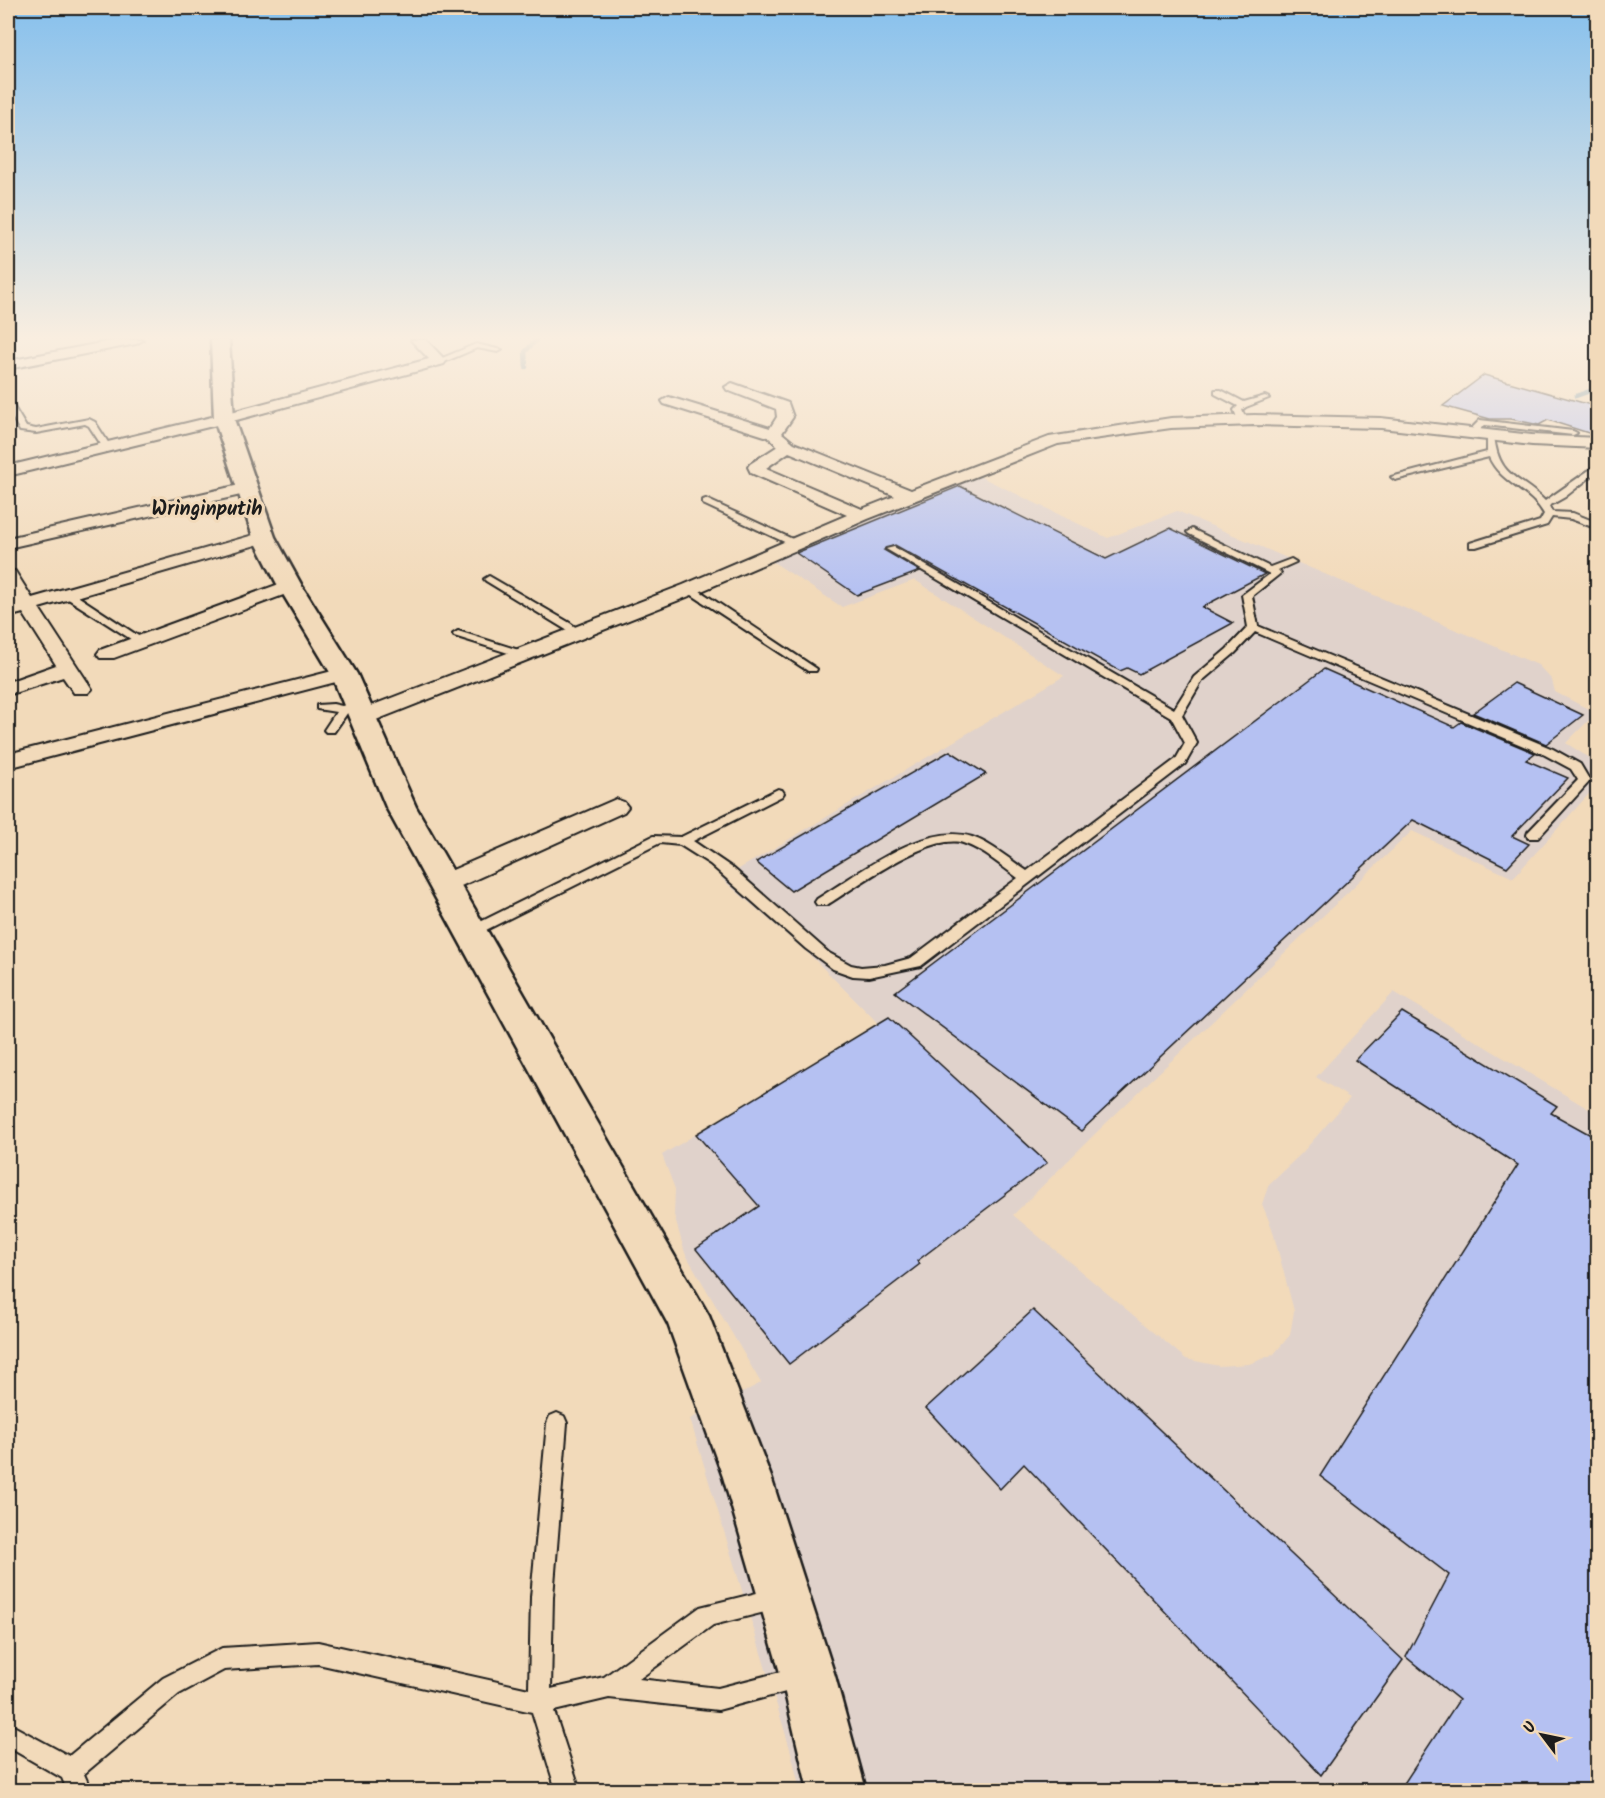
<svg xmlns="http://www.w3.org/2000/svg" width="1605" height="1798" viewBox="0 0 1605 1798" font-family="Kalam,sans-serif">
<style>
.built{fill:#e0d2cb}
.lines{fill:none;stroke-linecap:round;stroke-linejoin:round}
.stream{stroke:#63899e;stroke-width:4.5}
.building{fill:#b5c1f2;stroke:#1c1c1c;stroke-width:1.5}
.service-casing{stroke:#1c1c1c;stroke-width:4}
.minor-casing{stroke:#1c1c1c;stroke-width:4}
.secondary-casing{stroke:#1c1c1c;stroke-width:5}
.service{fill:#f2daba;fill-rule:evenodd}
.minor{fill:#f2daba;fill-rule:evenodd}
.secondary{fill:#f2daba;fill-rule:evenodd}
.labels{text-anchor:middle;stroke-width:6;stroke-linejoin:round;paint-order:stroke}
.far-quarter-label{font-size:20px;font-weight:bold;fill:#1c1c1c;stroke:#f2daba}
</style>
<rect width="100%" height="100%" fill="#f2daba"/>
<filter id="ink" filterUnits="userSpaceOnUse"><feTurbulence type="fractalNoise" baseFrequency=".0167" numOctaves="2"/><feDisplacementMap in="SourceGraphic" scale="12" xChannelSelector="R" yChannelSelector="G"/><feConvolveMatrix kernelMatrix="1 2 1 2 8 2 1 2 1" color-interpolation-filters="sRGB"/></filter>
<g filter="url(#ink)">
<path class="built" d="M977 475 1108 538 1177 511 1538 665 1552 680 1555 692 1596 713 1566 743 1597 763V785L1513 878 1412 831 1101 1128 1013 1215 1186 1359 1219 1366 1249 1364 1274 1354 1290 1335 1294 1311 1272 1228 1262 1204 1269 1184 1302 1153 1350 1098 1316 1077 1394 992 1597 1114V1790H800L791 1752 690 1419 761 1383 685 1253 674 1215 675 1189 662 1155 878 1023 810 955 722 879 1064 676 915 580 842 607 767 558Z"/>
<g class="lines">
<path class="stream" d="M526 367 525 352 536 340
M1576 396 1598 388"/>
</g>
<path class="building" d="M1484 375 1598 407V436L1548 420 1539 425 1511 419H1490L1443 406Z
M960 486 1106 559 1170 528 1265 574 1202 607 1233 623 1139 674 1127 668 1120 671 895 545 884 550 920 571 857 595 796 553Z
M1324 669 1454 727 1461 722 1535 753 1526 760 1568 778 1512 836 1529 844 1507 867 1413 820 1081 1131 895 992Z
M1514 683 1583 715 1546 744 1473 713Z
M950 751 986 774 791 891 756 862Z
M1402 1012 1557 1106 1551 1113 1598 1139V1791H1399L1459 1700 1406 1657 1449 1575 1320 1476 1518 1165 1355 1060Z
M889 1017 1047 1163 917 1261 920 1264 789 1364 696 1249 759 1206 696 1134Z
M1033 1310 1403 1660 1321 1775 1024 1464 1000 1489 926 1408Z"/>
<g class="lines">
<g class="service-casing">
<path id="service" d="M476 344 502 350 498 352 477 348 442 363 435 361Z
M1215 390H1221L1244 402 1265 396 1269 398 1246 407 1242 410 1246 420 1242 422 1238 420 1234 410 1238 406 1215 394Z
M8 402H11L26 427 36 429 89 419 95 422 111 447 104 449 89 426 85 424 36 433 20 431 8 410Z
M1480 420 1573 431 1577 433 1573 435 1485 425 1481 428 1480 436H1474L1473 427Z
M1487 433 1494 435C1498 478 1519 475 1545 501L1598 464V471L1565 497 1549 506 1552 512 1573 513 1598 523V529L1571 519 1552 517 1547 525 1476 547H1470V543L1540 521 1544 514C1531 490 1500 483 1489 457L1395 480 1391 477 1487 452Z
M706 499 799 542 801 544 793 546 703 504V500Z
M1192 529 1270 567 1291 559 1296 562 1278 570 1281 573 1252 596 1258 626 1553 749 1580 764 1590 781 1538 838H1528L1527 835 1528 832 1578 780 1571 769 1545 755 1255 632 1235 653 1202 681 1182 715 1197 743 1185 764 921 966 869 977 853 976 833 969 806 949 710 864 680 845 660 843 478 934 473 936 466 931 468 928 653 836 681 837 778 789 782 790 784 793 782 796 693 841 734 869 829 953 851 965 861 967 885 965 911 958 1018 878C1001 866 984 850 963 843 930 832 855 888 827 905H817L815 902 817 899C857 875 924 821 972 837 992 844 1009 859 1027 871L1176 759 1185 743 1171 717 886 549 894 547 1174 709 1194 677 1227 649 1248 627 1242 595 1270 574 1189 534 1187 532Z
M489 576 570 623 582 632 577 635 573 634 486 581 484 579Z
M690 586 694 587 817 669 816 671H808L686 591V587Z
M66 590 70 591 146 641 145 643H137L62 595V591Z
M458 631 525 652 526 654 521 657 454 636 453 634Z
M357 701 361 702V706L348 712 334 732H326L324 730 336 712 317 709V705L333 704 342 706Z
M557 1413 564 1416 567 1423 553 1597 551 1689 604 1677 700 1607 777 1588 785 1591 788 1599 785 1607 713 1625 639 1679 718 1688 800 1667 808 1670 811 1678 808 1686 718 1710 609 1698 554 1711 580 1790H556L532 1712 318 1664 224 1670 179 1694 84 1774 91 1790H67L62 1778 8 1747V1723L69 1756 163 1678 222 1648 318 1642 529 1689 531 1597 547 1423 550 1416Z"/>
</g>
<g class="minor-casing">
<path id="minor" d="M116 340H143L136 344 8 369V361Z
M411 340H426L446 361 444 364 229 422 8 476V466L220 415 429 359Z
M732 383 788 403 793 417 782 433 794 443 911 490 1049 437 1171 418 1254 415 1381 418 1532 435 1598 438V448L1532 445 1381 428 1254 425 1171 428 1058 444 868 519 697 593 371 722H355L352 717 355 712 683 585 847 515 751 473 748 467 750 464 778 446 768 437 664 404 662 401 669 397 770 428 777 417 776 409 727 390 725 387ZM789 452 895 496 862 509 766 468Z
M248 483 256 488 254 492 8 548V538Z
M264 532 273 537 270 541 39 608 92 689 88 693H74L63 677 8 695V682L56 665 23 613 8 617V605L16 603 8 589V570L15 571 32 598Z
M290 580 299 586 297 590 114 658H100L97 654 100 650Z
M344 668 351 670 354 674 351 678 8 768V754Z
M616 799 624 802 628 807 624 812 452 890 443 893 434 890 430 884 434 878Z"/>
</g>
<g class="secondary-casing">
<path id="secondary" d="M211 340H229L234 419 275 537 302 586 357 674 416 807 709 1316 771 1477 835 1676 866 1790H808L781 1676 723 1477 668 1324 386 807 331 674 278 586 253 537 214 419Z"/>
</g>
<use href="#service" class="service"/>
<use href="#minor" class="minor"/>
<use href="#secondary" class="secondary"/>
</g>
</g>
<linearGradient id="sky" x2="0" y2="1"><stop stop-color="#86c0ed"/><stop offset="0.57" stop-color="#f9eee0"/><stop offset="1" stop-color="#f9eee0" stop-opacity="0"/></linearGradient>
<rect width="1605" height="592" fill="url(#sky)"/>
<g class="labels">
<g class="far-quarter-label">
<text x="207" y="515">Wringinputih</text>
</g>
</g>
<rect width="1605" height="1798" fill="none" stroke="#f2daba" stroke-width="30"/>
<rect x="15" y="15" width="1575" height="1768" fill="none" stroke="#1c1c1c" stroke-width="2" filter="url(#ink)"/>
<g transform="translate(1542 1735) rotate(302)" stroke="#f2daba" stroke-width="4.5" paint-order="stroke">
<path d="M0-4.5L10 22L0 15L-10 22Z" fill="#1c1c1c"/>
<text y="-9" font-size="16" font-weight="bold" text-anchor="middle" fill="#1c1c1c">U</text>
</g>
</svg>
